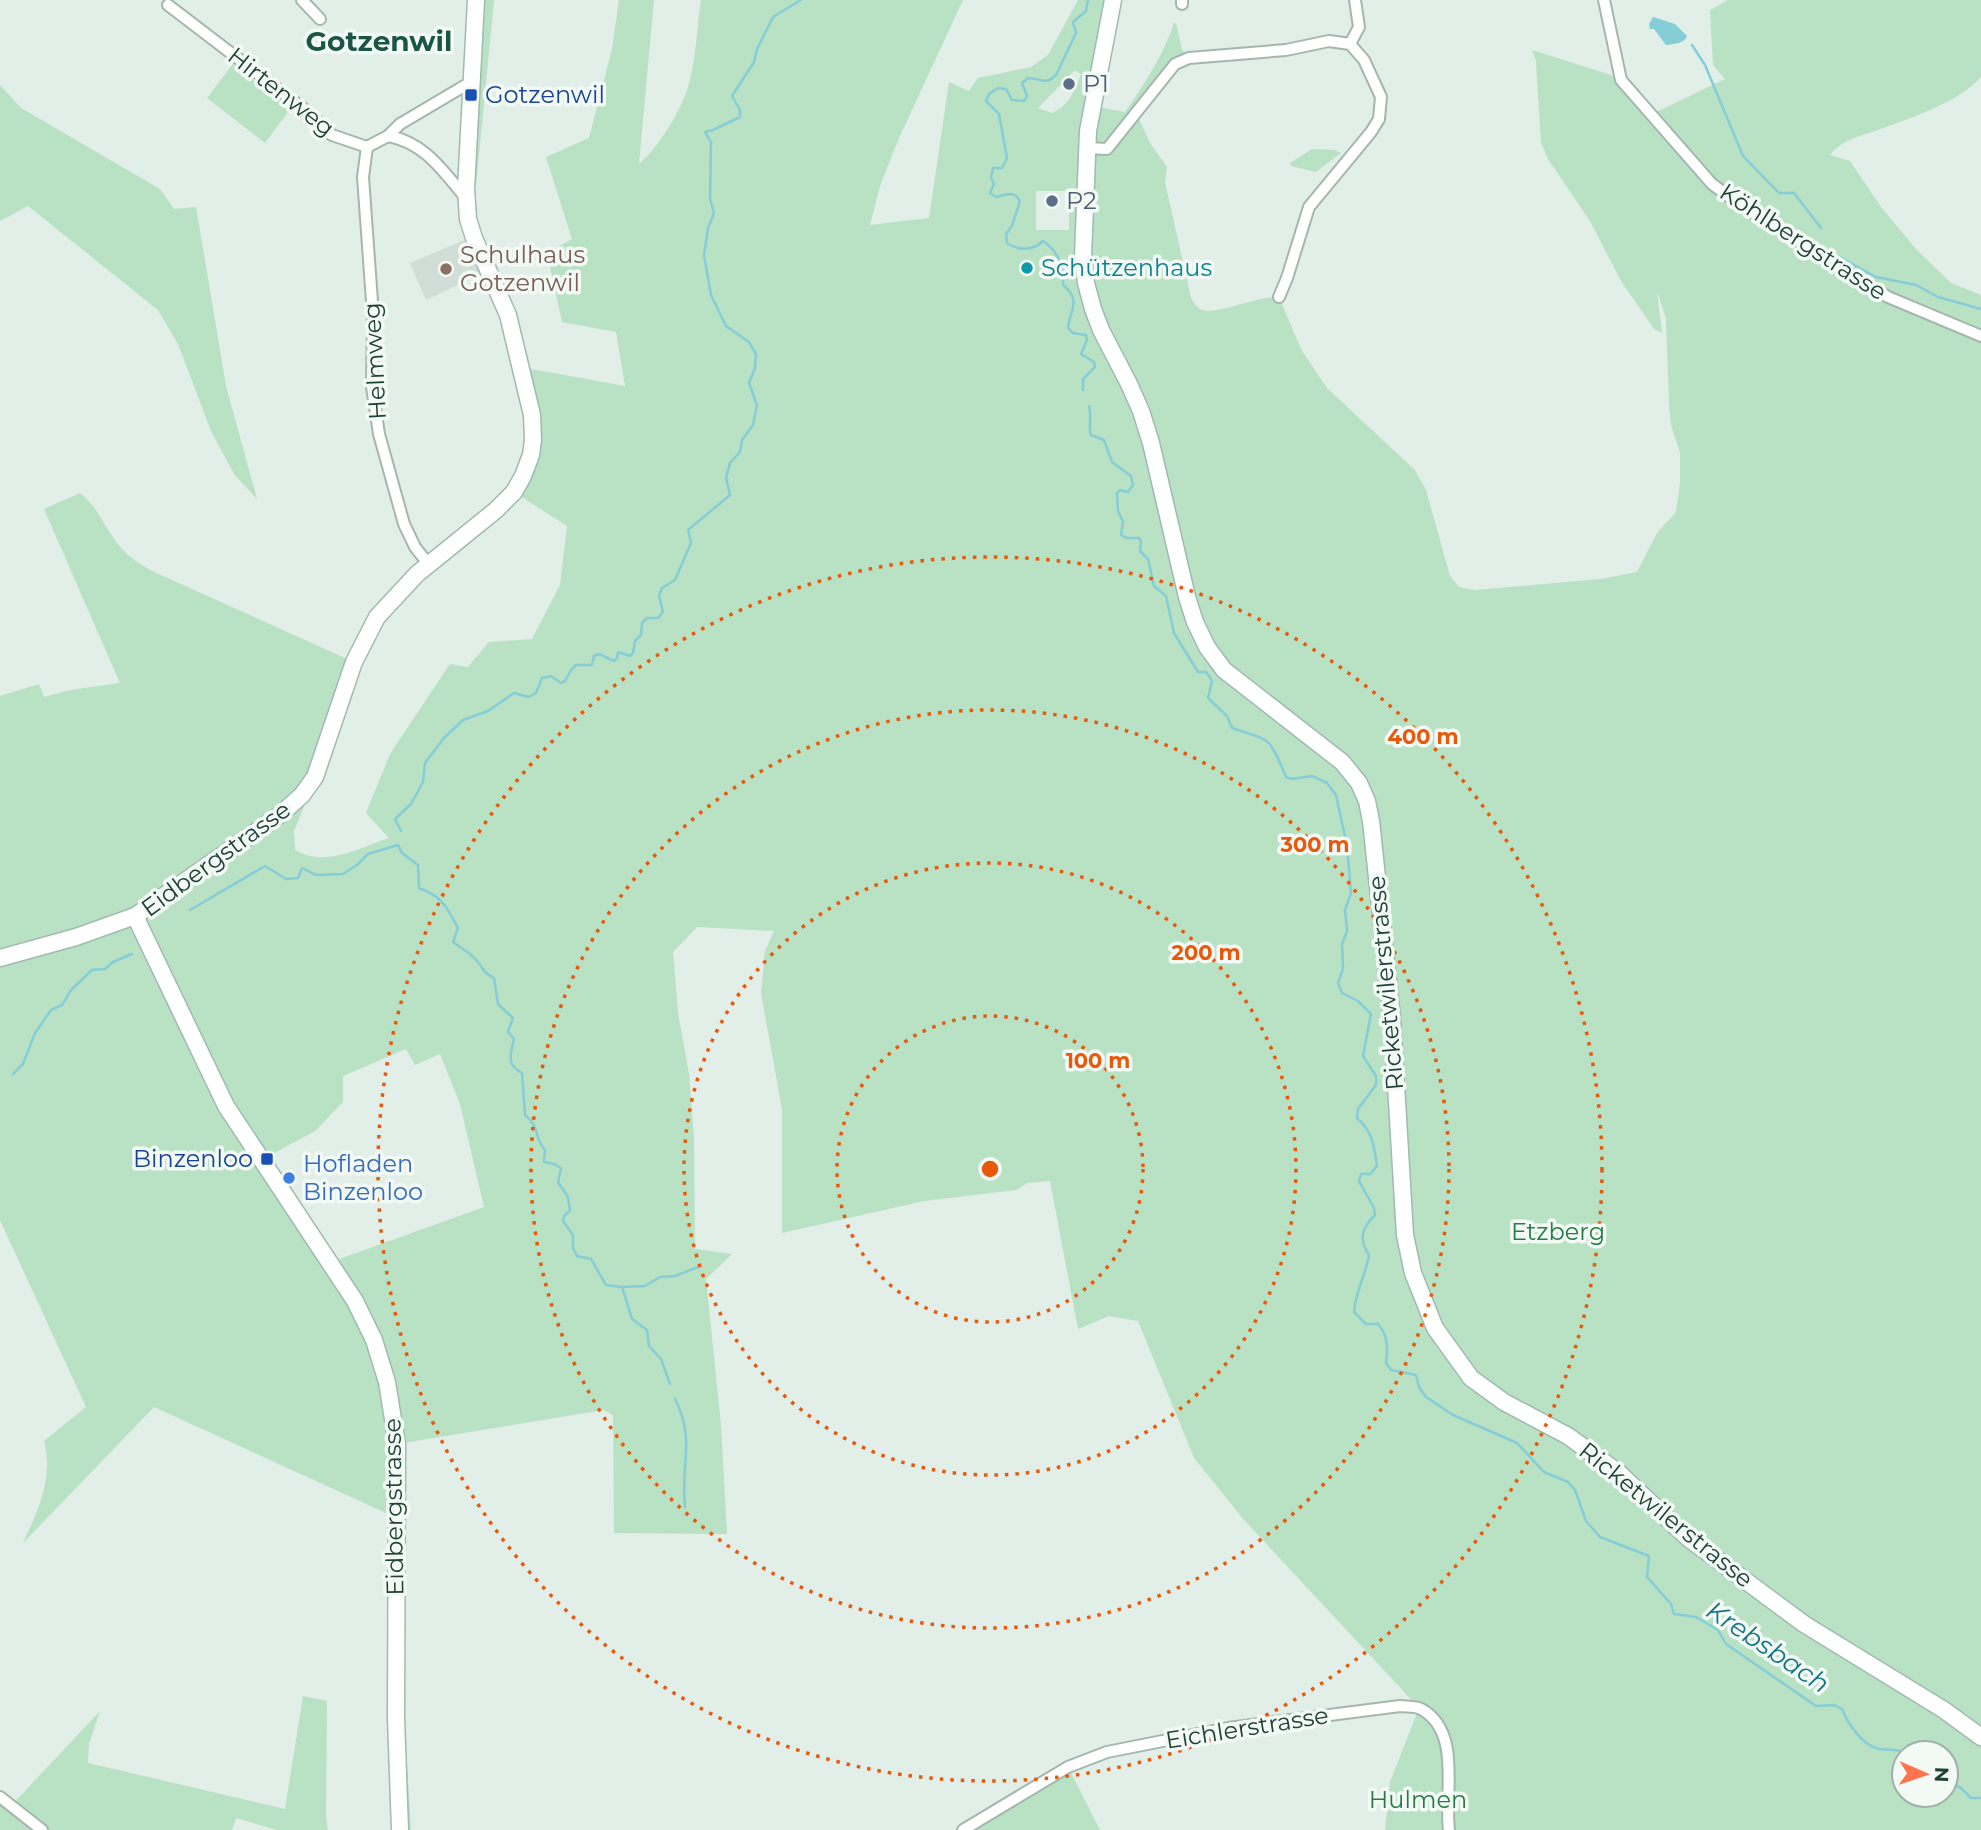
<svg xmlns="http://www.w3.org/2000/svg" width="1981" height="1830" viewBox="0 0 1981 1830" font-family="Montserrat,sans-serif">
<style>
.built{fill:#d0ded7}
.green{fill:#b9e1c3;fill-rule:evenodd}
.water{fill:#85ced8}
.lines{fill:none;stroke-linecap:round;stroke-linejoin:round}
.stream{stroke:#85ced8;stroke-width:2.5}
.street-casing{stroke:#a4b7af;stroke-width:14}
.secondary-casing{stroke:#9fbbb0;stroke-width:19}
.street{stroke:#fff;stroke-width:10}
.secondary{stroke:#fff;stroke-width:16}
.ring{fill:none;stroke:#e8590c;stroke-width:3.5;stroke-dasharray:3.5 7}
.service-dot{fill:#5c6f8a;stroke:#f3faf6;stroke-width:2.5}
.transit-dot{fill:#1a4fb4;stroke:#f3faf6;stroke-width:2.5}
.culture-dot{fill:#0f9aa8;stroke:#f3faf6;stroke-width:2.5}
.education-dot{fill:#8d6e63;stroke:#f3faf6;stroke-width:2.5}
.shop-dot{fill:#3f7fe0;stroke:#f3faf6;stroke-width:2.5}
.labels{text-anchor:middle;stroke-width:7;stroke-linejoin:round;paint-order:stroke}
.service-label{font-size:24px;fill:#4e5e75;stroke:#f3faf6;text-anchor:start}
.street-label{font-size:24px;fill:#204137;stroke:#f3faf6}
.transit-label{font-size:24px;fill:#164399;stroke:#f3faf6;text-anchor:start}
.education-label{font-size:24px;fill:#785e54;stroke:#f3faf6;text-anchor:start}
.culture-label{font-size:24px;fill:#0d838f;stroke:#f3faf6;text-anchor:start}
.shop-label{font-size:24px;fill:#366cbe;stroke:#f3faf6;text-anchor:start}
.park-label{font-size:24px;fill:#267c44;stroke:#f3faf6}
.water-label{font-size:26px;font-style:italic;fill:#147583;stroke:#f3faf6}
.quarter-label{font-size:28px;font-weight:bold;fill:#1a5545;stroke:#f3faf6}
.centre{fill:#e8590c;stroke:#f3faf6;stroke-width:3.5}
.ring-label{font-size:21px;text-anchor:middle;font-weight:bold;fill:#e8590c;stroke:#f3faf6;stroke-width:7;stroke-linejoin:round;paint-order:stroke}
</style>
<rect width="100%" height="100%" fill="#e2eee8"/>
<path class="built" d="M467 239 481 274 426 300 410 263Z"/>
<path class="green" d="M476 0H494L476 186 466 189Z
M619 0H654L639 164C658 148 681 111 688 87 696 61 697 27 701 0H963L899 138 880 186 870 225 929 218 949 82 969 91 978 78 1031 67 1048 55 1078 0H1113L1092 106 1125 112C1145 83 1163 56 1174 23H1176L1182 50 1189 58 1175 64 1136 112 1150 143 1167 167 1165 182 1191 298C1194 303 1197 308 1202 310 1217 315 1258 296 1279 297L1301 349 1327 388 1414 469 1426 490 1450 576 1459 587 1475 590 1601 579 1637 572 1657 533 1676 512 1680 483V453L1671 425 1669 406 1666 318 1657 292 1662 333 1654 329 1621 281 1590 221 1548 159 1541 143 1536 61 1532 50 1608 74 1621 80 1650 115 1725 79 1713 65 1710 10 1728 0H1981V77C1958 103 1910 118 1878 130 1860 136 1842 140 1830 155L1850 161 1881 207 1916 249 1951 283 1981 295V1830H1385L1390 1782 1419 1708 1245 1521 1194 1458 1138 1321 1109 1316 1078 1329 1050 1181 1027 1183 1016 1190 924 1201 782 1233V1109L761 993 765 951 774 931 697 927 673 952 678 1013 689 1074 694 1137 695 1249 732 1254 706 1279 721 1425 727 1534 614 1533 613 1415 604 1410 397 1444V1518L154 1407 23 1543C38 1511 54 1477 44 1441L86 1407 0 1220V696L39 684 44 697 70 690 120 683 44 509 80 493C97 506 104 526 117 543 127 556 138 563 152 571L354 662 302 795 304 807 294 831 295 850C325 868 359 848 389 838L366 813 390 754 450 664 468 667 489 642 532 639 560 585 567 526 514 492 531 455 520 367 625 386 616 332 562 322 547 253 572 239 546 157 589 138 612 49ZM1075 70 1081 74C1075 90 1069 106 1052 113L1038 108ZM1036 191H1069V230H1036ZM406 1049 415 1065 440 1054 460 1104 484 1207 331 1262 261 1160 315 1131 343 1102V1076ZM1904 1753H1946V1795H1904Z
M233 64 291 108 265 143 207 98Z
M0 85 21 108 160 189 174 209 196 207 226 386 257 499 234 474 211 431 178 344 158 310 28 206 0 221Z
M1312 149 1335 150 1341 153 1316 172 1291 166 1290 163Z
M303 1696 327 1701 326 1817 328 1830H277L236 1818 232 1830H0V1797L11 1806 100 1711 89 1744 88 1763 285 1809Z
M405 1730 411 1830H400L396 1732Z
M1068 1767 1100 1830H963Z"/>
<path class="water" d="M1653 17 1675 24 1687 36C1684 44 1673 44 1666 45L1654 29H1650L1649 24Z"/>
<g class="lines">
<path class="stream" d="M1692 45 1705 65 1743 156 1779 193H1794L1821 228
M1836 255 1876 277 1916 285 1938 297 1981 309
M1083 390V379L1095 367 1094 362 1081 354 1087 340 1086 335 1073 333 1068 328C1070 309 1082 301 1063 285 1064 266 1058 251 1043 241 1033 251 1019 251 1007 243L1006 234 1012 226 1020 201 1015 195 1008 194 996 197 990 193 994 184 991 178 993 168H1002L1007 158 999 114 986 101 989 94 998 88 1006 89 1012 100 1024 101 1027 96 1022 83 1028 78C1040 78 1045 86 1056 75L1076 33 1073 22 1086 11 1088 0
M1089 406C1092 417 1088 427 1091 435L1104 440 1112 462 1131 476 1133 485 1128 492 1120 490 1117 493 1118 511 1123 522 1121 535 1127 538H1139L1141 541 1140 551 1148 559 1154 586 1166 596 1174 633 1198 672H1206L1212 681 1208 698 1227 716 1232 728C1273 742 1268 735 1286 777L1292 779 1312 776 1327 783 1336 795 1347 846 1351 893 1345 910 1347 931 1342 944 1343 969 1338 983 1342 993 1358 1001 1371 1014 1363 1056 1376 1076V1085L1358 1109 1357 1118C1373 1132 1374 1146 1377 1166L1370 1174H1361L1359 1181 1374 1208 1375 1215C1362 1228 1358 1239 1369 1255 1366 1275 1355 1292 1354 1312L1366 1324H1378C1388 1335 1388 1348 1386 1363L1391 1370 1416 1375 1419 1387 1426 1397 1453 1415 1517 1443 1544 1472 1568 1482 1575 1490 1586 1521 1600 1537 1649 1556 1647 1577 1671 1604 1674 1614 1696 1617 1718 1630 1726 1644 1816 1706 1834 1705 1842 1709C1848 1724 1862 1745 1879 1749 1889 1751 1897 1748 1906 1753
M401 831 395 819 411 804 423 782 425 763 444 738 463 720 488 711 514 693 529 697 536 693 542 678 551 676 561 683 565 681 571 670 576 665H592L594 656 599 654 614 661 617 658 618 652 630 656 633 653 635 641 641 635 642 623 647 618H658L663 612 659 596 662 588 675 580 691 543 688 530 730 495 726 478 730 463 740 452 742 440 753 425 757 405 749 383 755 368 756 354 749 342 726 326 711 295 704 255 708 228 714 213 710 199 711 142 705 132 713 130 740 117V110L732 96 754 62 757 49 773 17 801 0
M190 910 265 866 286 879 298 878 302 868 316 875 343 874 357 865 368 854 398 845 402 853 418 865 419 888C443 897 446 906 458 928L453 942C462 949 471 953 477 961 485 970 482 972 494 978L498 1004 513 1018 508 1032 514 1039C511 1055 505 1064 522 1073L525 1115C540 1126 534 1138 545 1150L544 1162 554 1164 561 1168 558 1182 568 1197 570 1211 564 1216 563 1221 573 1235V1248L577 1256 591 1259 606 1285 622 1287 632 1319 647 1330 649 1346 661 1359 670 1384
M13 1074 23 1064 35 1033 51 1010 62 1005 71 990 92 970 105 969 113 962 132 954
M622 1287 645 1286 660 1277 675 1276 698 1267
M675 1399C696 1440 680 1465 685 1507
M1946 1781 1961 1788 1971 1798H1981"/>
<g class="street-casing">
<path id="street" d="M302 0 320 19
M1604 0 1621 80 1712 184 1742 206 1888 297 1981 336
M1182 4V0
M168 5 304 109 332 135 367 147 388 136 400 124 471 82
M1350 44 1359 27 1355 0
M388 136C424 142 443 171 465 197
M367 147 363 177 373 315 372 387 379 434 404 524 415 547 429 565
M1087 148 1107 149 1175 64 1189 58 1286 50 1329 41 1350 44 1364 60 1381 97 1379 119 1371 132 1309 207 1287 278 1279 297
M0 1797 42 1830
M963 1830 1068 1767 1107 1752 1228 1728 1400 1706C1406 1707 1415 1706 1421 1709 1462 1731 1444 1793 1449 1830"/>
</g>
<g class="secondary-casing">
<path id="secondary" d="M1113 0 1088 131 1083 256 1086 283 1093 309 1101 330 1129 384 1141 411 1151 443 1187 597 1195 622 1207 647 1224 670 1342 762 1359 783 1367 801 1371 821 1392 1018 1405 1235 1413 1273 1435 1328 1471 1378 1504 1402 1568 1436 1619 1473 1688 1538 1804 1624 1944 1710 1981 1737
M135 916 226 1106 355 1301 374 1340 387 1382 397 1444 396 1718 400 1830
M0 958 76 937 135 916 281 814 302 795 315 777 354 662 377 617 417 574 496 510 514 492 523 476 531 455 533 440 532 415 508 315 474 238 468 219 466 189 476 0"/>
</g>
<use href="#street" class="street"/>
<use href="#secondary" class="secondary"/>
</g>
<g class="ring">
<circle cx="990" cy="1169" r="153"/>
<circle cx="990" cy="1169" r="306"/>
<circle cx="990" cy="1169" r="459"/>
<circle cx="990" cy="1169" r="612"/>
</g>
<g class="service-dot">
<circle cx="1069" cy="84" r="7"/>
<circle cx="1052" cy="201" r="7"/>
</g>
<g class="transit-dot">
<rect x="464" y="88" width="14" height="14" rx="3.5"/>
<rect x="260" y="1152" width="14" height="14" rx="3.5"/>
</g>
<circle class="culture-dot" cx="1027" cy="268" r="7"/>
<circle class="education-dot" cx="446" cy="269" r="7"/>
<circle class="shop-dot" cx="289" cy="1178" r="7"/>
<g class="labels">
<g class="service-label">
<text x="1083" y="92">P1</text>
<text x="1066" y="209">P2</text>
</g>
<g class="street-label">
<text transform="translate(281 92) rotate(38)" y="8">Hirtenweg</text>
<text transform="translate(1803 242) rotate(33)" y="8">Köhlbergstrasse</text>
<text transform="translate(375 361) rotate(-93)" y="8">Helmweg</text>
<text transform="translate(216 859) rotate(-36)" y="8">Eidbergstrasse</text>
<text transform="translate(1386 983) rotate(-95)" y="8">Ricketwilerstrasse</text>
<text transform="translate(394 1507) rotate(-91)" y="8">Eidbergstrasse</text>
<text transform="translate(1666 1515) rotate(39)" y="8">Ricketwilerstrasse</text>
<text transform="translate(1247 1728) rotate(-9)" y="8">Eichlerstrasse</text>
</g>
<g class="transit-label">
<text x="485" y="103">Gotzenwil</text>
<text x="253" y="1167" text-anchor="end">Binzenloo</text>
</g>
<g class="education-label">
<text x="460" y="263">Schulhaus<tspan x="460" dy="28">Gotzenwil</tspan></text>
</g>
<g class="culture-label">
<text x="1041" y="276">Schützenhaus</text>
</g>
<g class="shop-label">
<text x="303" y="1172">Hofladen<tspan x="303" dy="28">Binzenloo</tspan></text>
</g>
<g class="park-label">
<text x="1558" y="1240">Etzberg</text>
<text x="1418" y="1808">Hulmen</text>
</g>
<g class="water-label">
<text transform="translate(1768 1647) rotate(34)" y="9">Krebsbach</text>
</g>
<g class="quarter-label">
<text x="379" y="51">Gotzenwil</text>
</g>
</g>
<circle cx="990" cy="1169" r="10" class="centre"/>
<g class="ring-label">
<text x="1423" y="744">400 m</text>
<text x="1315" y="852">300 m</text>
<text x="1206" y="960">200 m</text>
<text x="1098" y="1068">100 m</text>
</g>
<g transform="translate(1925 1774) rotate(92)"><circle r="33" fill="#f3faf6" stroke="#9fb0aa" stroke-width="2"/>
<path d="M0-5L12 26L0 18L-12 26Z" fill="#ff744f"/>
<text y="-10" font-size="19" font-weight="bold" text-anchor="middle" fill="#204137">N</text>
</g>
</svg>
